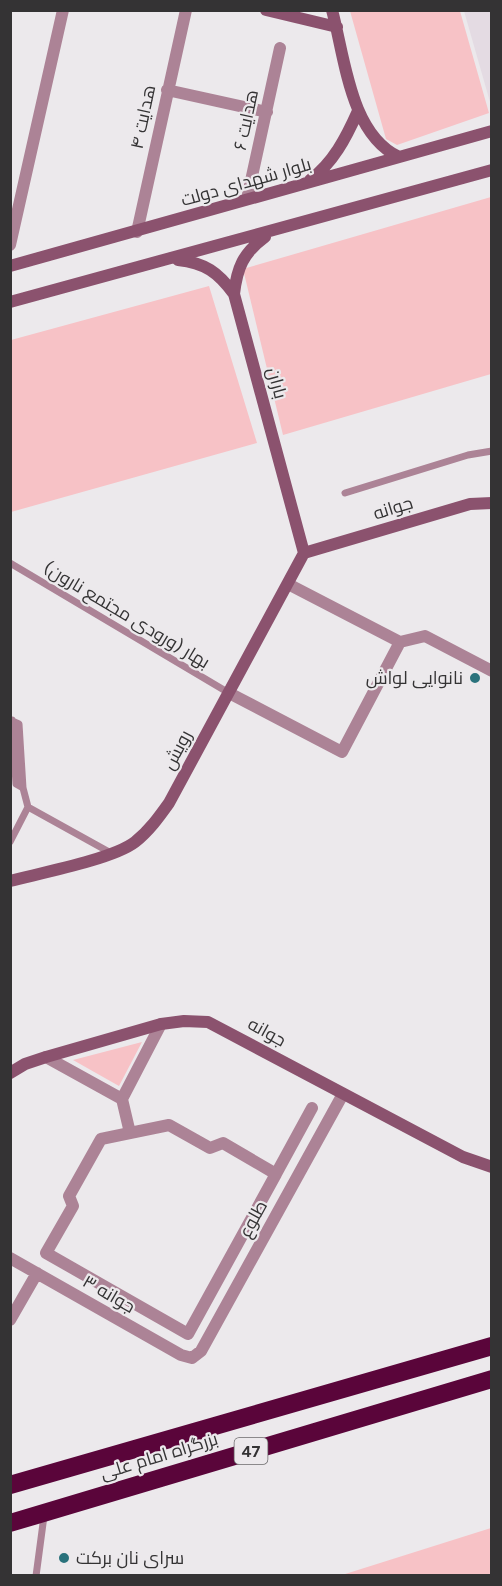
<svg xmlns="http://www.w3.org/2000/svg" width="502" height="1586" viewBox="0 0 502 1586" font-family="Figtree,Cairo,sans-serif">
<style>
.built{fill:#e4dbe3}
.green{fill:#f7c2c6}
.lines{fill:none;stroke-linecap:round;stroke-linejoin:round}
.lane{stroke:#ac8396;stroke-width:7}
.street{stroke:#ac8396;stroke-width:12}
.secondary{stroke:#8b526e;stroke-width:12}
.highway{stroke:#5a053a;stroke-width:18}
.poi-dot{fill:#2a727c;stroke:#ece9ec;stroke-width:2}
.labels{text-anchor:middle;stroke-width:4.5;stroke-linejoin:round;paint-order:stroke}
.shield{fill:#ece9ec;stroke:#6b6a6b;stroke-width:1.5}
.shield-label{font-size:16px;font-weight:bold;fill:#343334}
.street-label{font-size:18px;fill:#343334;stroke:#ece9ec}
.poi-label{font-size:18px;fill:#343334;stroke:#ece9ec;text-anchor:end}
</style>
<rect width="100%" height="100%" fill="#ece9ec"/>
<path class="built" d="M464 11H491V102H490Z"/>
<path class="green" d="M350 11H460L489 113 397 145 386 139Z
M491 197V374L283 435 243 269Z
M209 286 257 443 11 512V340Z
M142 1042 119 1086 73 1060Z
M491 1528V1575H342Z"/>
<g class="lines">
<path class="lane" d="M345 493 468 455 492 451
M10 563 229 693
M10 720 19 724 23 788 28 807 10 842
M12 720 16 784 23 788
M28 807 111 853
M36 1576 44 1516"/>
<path class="street" d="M167 90 267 112
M247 199 280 48
M137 232 186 10
M10 245 63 10
M288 584 400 642 425 636 492 671
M229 693 342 752 400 642
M46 1057 122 1099 161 1024
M122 1099 130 1133 101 1139 69 1196 73 1206 46 1253 188 1334 276 1174 223 1143 210 1148 169 1125 130 1133
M276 1174 312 1108
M10 1258 181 1355 192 1358 201 1351 343 1094
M10 1320 37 1273"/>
<path class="secondary" d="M266 10 337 27
M332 10C345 58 350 134 399 157
M310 180C333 163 346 138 358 111
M178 260C205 263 218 272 234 294L304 553
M10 266 492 131
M234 294C237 268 243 253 265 237
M10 302 492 170
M304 553 470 504 492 503
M10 881C41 873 113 859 135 842 149 831 159 817 169 803L304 553
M10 1073 25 1064 46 1057 161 1024 184 1021 208 1022 463 1157 492 1167"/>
<path class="highway" d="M10 1485 492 1346
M10 1523 492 1379"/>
</g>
<g class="poi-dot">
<circle cx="475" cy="678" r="6"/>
<circle cx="64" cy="1558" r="6"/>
</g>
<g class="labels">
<rect class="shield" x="234.5" y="1438" width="33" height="26" rx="4.5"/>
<g class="shield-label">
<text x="251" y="1457">47</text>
</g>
<g class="street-label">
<text transform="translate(143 117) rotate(-78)" y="6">هدایت ۴</text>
<text transform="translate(246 120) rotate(-78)" y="6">هدایت ۶</text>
<text transform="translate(246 182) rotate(-16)" y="6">بلوار شهدای دولت</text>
<text transform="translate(277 383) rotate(75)" y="6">باران</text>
<text transform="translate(393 508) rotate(-17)" y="6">جوانه</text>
<text transform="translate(127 615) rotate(31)" y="6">بهار (ورودی مجتمع نارون)</text>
<text transform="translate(177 750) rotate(-62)" y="6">رویش</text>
<text transform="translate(267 1032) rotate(29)" y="6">جوانه</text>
<text transform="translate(253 1219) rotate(-61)" y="6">طلوع</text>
<text transform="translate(109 1294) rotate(30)" y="6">جوانه ۳</text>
<text transform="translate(159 1456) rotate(-17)" y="6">بزرگراه امام علی</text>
</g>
<g class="poi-label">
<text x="463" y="684">نانوایی لواش</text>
<text x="76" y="1564" text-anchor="start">سرای نان برکت</text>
</g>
</g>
<rect width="502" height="1586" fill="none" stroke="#343334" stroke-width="24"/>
</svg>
